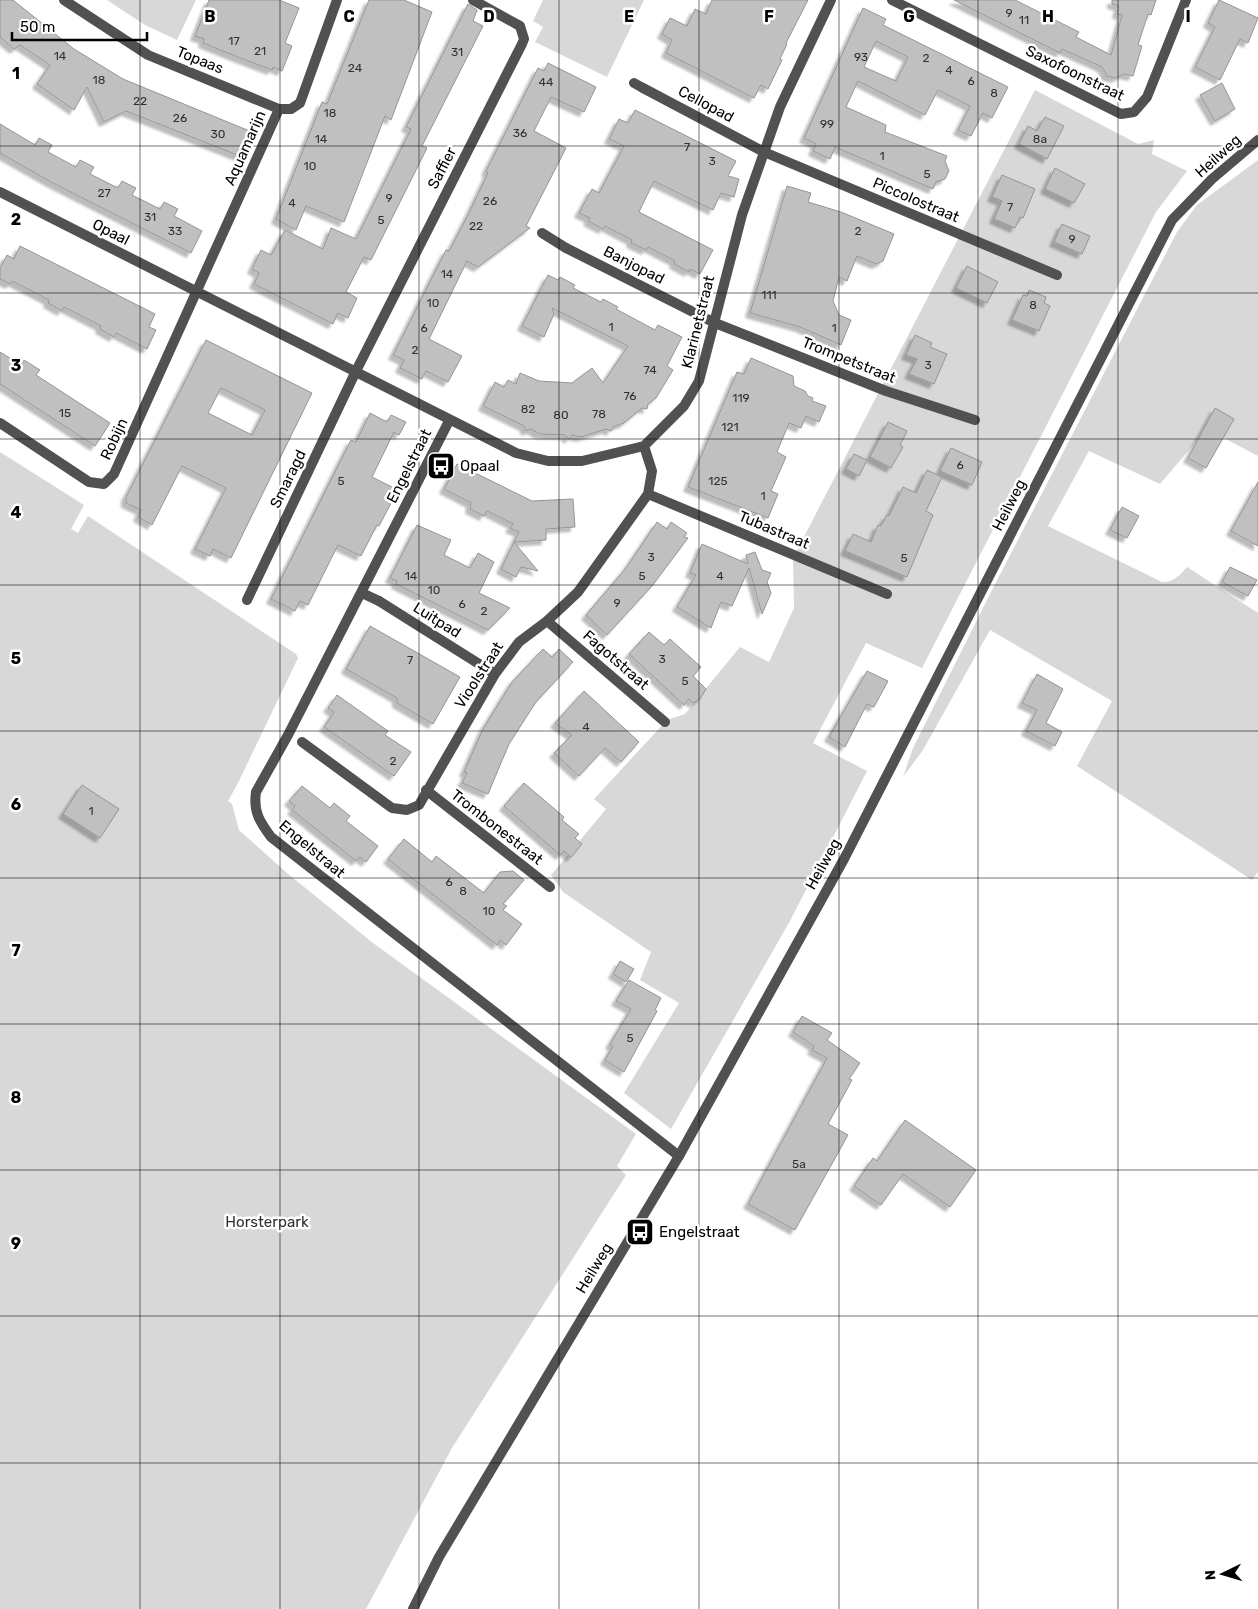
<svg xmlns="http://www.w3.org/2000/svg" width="1258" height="1609" viewBox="0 0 1258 1609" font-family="Rubik,sans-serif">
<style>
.green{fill:#d8d8d8}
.building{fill:#c0c0c0;stroke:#959595;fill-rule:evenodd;filter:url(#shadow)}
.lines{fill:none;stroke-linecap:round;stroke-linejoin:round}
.pedestrian{stroke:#515151;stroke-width:10}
.minor{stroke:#515151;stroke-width:10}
.tertiary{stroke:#515151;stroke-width:10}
.grid{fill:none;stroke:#000;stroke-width:1;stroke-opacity:0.55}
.labels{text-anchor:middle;stroke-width:5;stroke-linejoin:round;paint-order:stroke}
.number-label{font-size:12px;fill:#303030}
.street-label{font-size:15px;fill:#000;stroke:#fff}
.poi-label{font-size:15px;fill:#000;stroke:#fff;text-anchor:start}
.park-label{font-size:15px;fill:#2f2f2f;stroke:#fff}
.grid-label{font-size:16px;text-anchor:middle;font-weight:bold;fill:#000;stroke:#fff;stroke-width:5;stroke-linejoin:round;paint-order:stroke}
</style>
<defs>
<filter id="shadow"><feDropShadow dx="-4.5" dy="4.5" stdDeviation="1" flood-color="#0004"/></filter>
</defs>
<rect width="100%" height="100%" fill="#fff"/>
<path class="green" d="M107 0H196L177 40 145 25Z
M543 0H644L607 77 535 42 543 27 533 21Z
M1035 90 1138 144 1154 140 1152 154 1187 171 1156 212 922 668 866 643 813 743 867 771 790 921 671 1129 624 1093 679 1003 640 980 651 952 563 892 551 875 606 809 594 799 667 720 685 714 740 647 769 662 794 608 793 558Z
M1258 160V456L1207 429 1160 484 1089 451 1048 526 1162 582C1173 583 1180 575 1187 567L1258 613V872L1252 880 1077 766 1112 701 990 630 923 750 903 777 913 748 992 590 1177 232 1197 205Z
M0 452 84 505 71 529 78 533 88 516 296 654 298 658 238 783 228 801 232 804 239 830 287 873 373 943 636 1134 617 1166 626 1175 452 1448 366 1609H0Z"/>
<path class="building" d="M0 0H13L74 49 123 79 252 132 242 157 126 111 104 122 87 87 74 110 37 84 50 65 20 45 14 49 0 37Z
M209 0H279L299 8 285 43 292 46 282 71 273 67 272 70 240 58 203 43 204 39 195 36Z
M369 0H404L432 12 391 120 385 116 344 222 306 206 296 230 276 219 322 102 327 104Z
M712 0H808L786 43 787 44 780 59 782 60 768 89 761 85 754 98 666 53 672 40 662 34 670 18 687 26 695 9 706 14Z
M954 0H1015L1079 32 1076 37 1111 55 1122 15 1117 14 1119 6 1112 4V0H1156L1151 15 1148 14 1138 45 1142 46 1133 76 1124 74 1115 78 1107 76 1102 67 1062 49 1060 53Z
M1219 0 1258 18 1248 43 1240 39 1220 80 1195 67 1215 27 1208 23Z
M468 4 477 10 473 21 483 26 422 146 427 148 371 260 364 257 346 292 357 298 348 318 338 313 333 324 254 284 259 273 252 269 261 250 271 255 285 230 323 249 331 228 356 239 411 129 406 127Z
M863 8 886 19 883 25 1008 87 992 118 983 113 971 136 958 130 970 106 938 90 925 115 858 81 846 107 886 125 885 132 947 156 945 161 949 171 945 179 936 182 933 189 835 147 830 159 813 151 816 144 804 138ZM876 41 908 57 896 81 864 67Z
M548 63 596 87 584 112 551 97 534 131 566 148 526 226 530 228 478 267 467 261 429 339 462 356 448 382 426 371 422 379 400 368 404 360 393 355 446 250 449 251 469 213 488 173 486 171 538 68 544 71Z
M1222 83 1235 109 1215 121 1200 95Z
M635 110 736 161 728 176 739 179 734 197 721 193 713 210 654 181 639 212 713 250 700 274 690 269 689 272 674 264 675 261 648 247 646 250 631 243 632 240 605 226 603 229 588 221 590 218 579 213 592 189 599 193 624 146 609 139 619 119 628 123Z
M1045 117 1064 126 1047 159 1019 144 1028 126 1037 131Z
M0 124 35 145 39 138 52 145 48 152 76 167 80 160 94 167 90 174 118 188 122 181 136 188 132 195 160 209 164 202 178 209 174 216 202 231 191 253 51 182 0 153Z
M1055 168 1085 184 1074 203 1045 189Z
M1002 175 1035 189 1023 218 1020 217 1015 228 994 219 1002 201 992 197Z
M787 186 811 193 808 202 841 212 894 234 883 261 876 264 857 256 847 281 839 277 833 301 839 315 851 320 841 345 800 327 750 313Z
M1062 224 1090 236 1082 254 1054 242Z
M20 246 155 314 149 327 156 330 147 349 116 333 114 337 100 329 101 326 64 307 62 311 48 303 49 300 12 281 10 284 0 279V268L7 255 14 259Z
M967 266 998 282 987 303 956 288Z
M548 275 558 280 560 277 575 285 573 288 601 302 603 299 618 307 616 309 655 330 658 325 682 337 667 366 673 370 656 398 648 404 647 409 642 408 624 423 613 427 611 431 606 429 581 437 572 435 569 439 565 435 540 434 531 429 526 431 524 426 483 406 495 382 504 387 508 380 516 384 520 373 539 381 572 383 592 368 603 383 628 346 552 308 554 314 544 337 522 326Z
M1029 290 1046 297 1044 303 1050 306 1039 331 1012 320 1023 295 1027 296Z
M915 335 932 343 930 347 947 354 934 384 909 374 917 359 906 355Z
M206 340 312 393 231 558 213 549 210 556 195 549 226 488 182 466 152 525 138 517 141 510 126 503V497ZM221 388 265 410 252 435 208 413Z
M0 352 21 365 24 360 40 370 36 375 110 423 95 446 0 384Z
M751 358 793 376 794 386 805 391 808 396 813 398 812 401 826 406 819 422 806 416 801 428 789 423 777 452 786 457 771 491 778 494 768 518 688 487 737 372 744 374Z
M1215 408 1234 419 1206 468 1188 458Z
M370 413 387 422 391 415 406 422 399 435 394 432 372 477 398 490 379 526 377 525 361 556 338 545 308 605 300 601 295 611 271 599 351 440 356 442Z
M888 422 907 431 900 445 903 447 891 468 870 457Z
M951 448 982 462 972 485 940 471Z
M854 454 867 460 859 476 846 469Z
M457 464 532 501 573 499 575 527 546 529V540L514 542 519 532 510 528 513 524 487 511 484 516 470 509 471 503 444 489Z
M927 470 942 477 926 511 933 515 907 577 845 551 853 534 871 542 878 525 881 526 887 515 889 516 903 487 916 493Z
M1258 482V546L1231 531Z
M1122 507 1139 516 1127 538 1110 530Z
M657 522 667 529 671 522 687 533 684 537 688 538 652 586 607 635 586 615 626 568Z
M417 525 451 540 444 555 470 568 478 553 494 562 479 593 510 608 488 630 396 584 397 581 390 578Z
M514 542 538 571 521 567 516 577 501 569Z
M702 544 748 564 746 555 755 552 762 570 771 573 767 582 771 593 762 614 749 568 732 606 721 602 711 628 677 607 696 575 690 573Z
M1230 567 1257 580 1248 596 1222 582Z
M370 626 460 677 433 724 397 703V698L346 669Z
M649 632 664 645 670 639 701 667 693 676 706 689 700 699 693 703 689 699 684 705 629 654Z
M543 649 552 657 559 649 573 662 536 702 509 744 488 794 462 783 467 773 464 772 483 729 512 682Z
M867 671 888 681 874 707 867 704 845 747 829 737Z
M1037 674 1063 689 1046 723 1062 732 1055 746 1026 731 1037 710 1022 703Z
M584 691 639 742 621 762 605 748 579 776 554 753 572 735 555 723Z
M337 695 388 731 385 735 411 752 394 776 324 727 334 712 328 708Z
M524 783 564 817 562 820 579 834 575 838 582 844 571 857 564 851 560 855 504 806Z
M82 785 119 809 100 838 63 814Z
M302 786 330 808 334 803 350 816 346 821 378 846 366 862 360 857 356 861 292 810 295 806 289 801Z
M404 839 432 862 436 856 484 893 500 872 513 871 524 880 503 904 507 906 503 910 522 924 506 945 500 940 497 945 388 859Z
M620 961 634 969 626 982 613 974Z
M629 980 661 998 655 1010 657 1011 624 1072 605 1060 613 1046 610 1044 631 1009 616 1001Z
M802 1016 832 1033 827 1040 860 1063 849 1079 852 1080 828 1124 848 1135 795 1230 748 1204 827 1058 812 1050 814 1046 793 1032Z
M905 1120 976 1170 950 1207 903 1174 881 1205 854 1186 873 1158 877 1161Z"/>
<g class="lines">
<path class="pedestrian" d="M634 83 643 88
M542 233 566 248
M362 593 379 601"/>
<path class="minor" d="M64 0 148 55 279 109
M892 0 1121 114 1134 112 1147 97 1186 0
M643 88 764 152 1057 275
M0 192 516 453 548 461H582L644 446 684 406 699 381 742 215 780 107 831 0
M566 248 715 323 886 391 975 420
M449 421 288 735 256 792C253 812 260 822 271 837L679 1156
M0 423 89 482 104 484 114 474 279 109H291L300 103 337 0
M648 494 887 594
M247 600 356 371 522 44 524 39 520 26 473 0
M379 601 495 674
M547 621 665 722
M302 742 392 808 407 810 419 805 495 674 519 642 547 621 578 592 648 494 652 471 644 446
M426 790 550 887"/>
<path class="tertiary" d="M413 1609 439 1557 679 1156 844 859 1172 220 1212 179 1258 140"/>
</g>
<path class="grid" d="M140 0V1609M280 0V1609M419 0V1609M559 0V1609M699 0V1609M839 0V1609M978 0V1609M1118 0V1609M0 146H1258M0 293H1258M0 439H1258M0 585H1258M0 731H1258M0 878H1258M0 1024H1258M0 1170H1258M0 1316H1258M0 1463H1258"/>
<defs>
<g id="bus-square" transform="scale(1.4375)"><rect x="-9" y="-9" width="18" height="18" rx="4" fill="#000" stroke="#fff"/><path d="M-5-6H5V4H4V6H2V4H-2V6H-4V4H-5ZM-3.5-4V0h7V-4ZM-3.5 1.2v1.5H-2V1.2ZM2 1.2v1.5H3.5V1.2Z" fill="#fff"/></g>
</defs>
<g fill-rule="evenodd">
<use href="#bus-square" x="441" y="466"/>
<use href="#bus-square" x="640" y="1232"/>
</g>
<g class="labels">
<g class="number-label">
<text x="1009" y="17">9</text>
<text x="1024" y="24">11</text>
<text x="234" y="45">17</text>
<text x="260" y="55">21</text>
<text x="457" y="56">31</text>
<text x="60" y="60">14</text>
<text x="861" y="61">93</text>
<text x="926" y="62">2</text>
<text x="355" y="72">24</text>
<text x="949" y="74">4</text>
<text x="99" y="84">18</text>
<text x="971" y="85">6</text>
<text x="546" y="86">44</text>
<text x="994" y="97">8</text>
<text x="140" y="105">22</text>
<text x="330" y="117">18</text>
<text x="180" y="122">26</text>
<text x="827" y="128">99</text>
<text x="520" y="137">36</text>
<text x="218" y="138">30</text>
<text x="321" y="143">14</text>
<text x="1040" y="143">8a</text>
<text x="687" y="151">7</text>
<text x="882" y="160">1</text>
<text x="712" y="165">3</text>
<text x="310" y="170">10</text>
<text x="927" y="178">5</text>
<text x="104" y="197">27</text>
<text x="389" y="202">9</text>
<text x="490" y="205">26</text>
<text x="292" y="207">4</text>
<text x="1010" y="211">7</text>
<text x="150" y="221">31</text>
<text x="381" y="224">5</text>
<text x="476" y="230">22</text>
<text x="175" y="235">33</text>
<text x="858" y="235">2</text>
<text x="1072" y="243">9</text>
<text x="447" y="278">14</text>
<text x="769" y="299">111</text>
<text x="433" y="307">10</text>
<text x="1033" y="309">8</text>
<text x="611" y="331">1</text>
<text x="424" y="332">6</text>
<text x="834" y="332">1</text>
<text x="415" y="354">2</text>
<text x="928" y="369">3</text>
<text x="650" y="374">74</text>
<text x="630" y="400">76</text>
<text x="741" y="402">119</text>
<text x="528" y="413">82</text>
<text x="65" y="417">15</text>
<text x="599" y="418">78</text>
<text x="561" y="419">80</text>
<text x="730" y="431">121</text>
<text x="960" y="469">6</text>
<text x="341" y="485">5</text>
<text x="718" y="485">125</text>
<text x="763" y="500">1</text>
<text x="651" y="561">3</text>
<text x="904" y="562">5</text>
<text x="411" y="580">14</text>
<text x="642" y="580">5</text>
<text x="720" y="580">4</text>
<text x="434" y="594">10</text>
<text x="617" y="607">9</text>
<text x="462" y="608">6</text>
<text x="484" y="615">2</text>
<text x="662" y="663">3</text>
<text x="410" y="664">7</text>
<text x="685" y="685">5</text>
<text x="586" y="731">4</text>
<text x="393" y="765">2</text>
<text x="91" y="815">1</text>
<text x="449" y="886">6</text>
<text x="463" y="895">8</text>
<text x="489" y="915">10</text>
<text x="630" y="1042">5</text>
<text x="799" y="1168">5a</text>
</g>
<g class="street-label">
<text transform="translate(200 60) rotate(22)" y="5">Topaas</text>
<text transform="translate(1075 73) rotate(26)" y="5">Saxofoonstraat</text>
<text transform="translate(706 104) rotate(28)" y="5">Cellopad</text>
<text transform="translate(245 148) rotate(-66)" y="5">Aquamarijn</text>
<text transform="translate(1218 156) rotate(-42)" y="5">Heilweg</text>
<text transform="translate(442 168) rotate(-63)" y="5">Saffier</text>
<text transform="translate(916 200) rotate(23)" y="5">Piccolostraat</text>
<text transform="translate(111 232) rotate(27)" y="5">Opaal</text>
<text transform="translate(634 265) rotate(27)" y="5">Banjopad</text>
<text transform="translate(698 322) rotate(-76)" y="5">Klarinetstraat</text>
<text transform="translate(849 360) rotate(22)" y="5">Trompetstraat</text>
<text transform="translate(114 439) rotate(-65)" y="5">Robijn</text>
<text transform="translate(409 466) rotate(-63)" y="5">Engelstraat</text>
<text transform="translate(288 479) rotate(-64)" y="5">Smaragd</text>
<text transform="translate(1009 505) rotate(-63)" y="5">Heilweg</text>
<text transform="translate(774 530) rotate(23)" y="5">Tubastraat</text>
<text transform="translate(437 620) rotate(32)" y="5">Luitpad</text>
<text transform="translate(616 660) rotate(41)" y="5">Fagotstraat</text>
<text transform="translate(479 675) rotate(-57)" y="5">Vioolstraat</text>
<text transform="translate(497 827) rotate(38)" y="5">Trombonestraat</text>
<text transform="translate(312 849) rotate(40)" y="5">Engelstraat</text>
<text transform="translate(823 864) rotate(-61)" y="5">Heilweg</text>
<text transform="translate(594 1268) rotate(-59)" y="5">Heilweg</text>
</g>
<g class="poi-label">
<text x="460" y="471">Opaal</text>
<text x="659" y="1237">Engelstraat</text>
</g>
<g class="park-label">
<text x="267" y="1227">Horsterpark</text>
</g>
</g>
<g class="grid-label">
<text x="210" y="22">B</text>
<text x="349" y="22">C</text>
<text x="489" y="22">D</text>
<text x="629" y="22">E</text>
<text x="769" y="22">F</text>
<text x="909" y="22">G</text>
<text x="1048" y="22">H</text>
<text x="1188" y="22">I</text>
<text x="16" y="79">1</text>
<text x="16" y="225">2</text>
<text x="16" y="371">3</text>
<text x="16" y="518">4</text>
<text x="16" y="664">5</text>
<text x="16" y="810">6</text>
<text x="16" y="956">7</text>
<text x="16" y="1103">8</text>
<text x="16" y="1249">9</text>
</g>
<g transform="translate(1223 1574) rotate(265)" stroke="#ffffff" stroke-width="4" paint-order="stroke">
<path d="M0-4L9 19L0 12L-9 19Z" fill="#000000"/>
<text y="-8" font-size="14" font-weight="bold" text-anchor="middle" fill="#000000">N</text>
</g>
<path d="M12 32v8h135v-8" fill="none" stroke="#000000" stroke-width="2.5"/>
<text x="20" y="32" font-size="15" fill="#000000" stroke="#ffffff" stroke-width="4" paint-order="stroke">50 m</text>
</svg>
